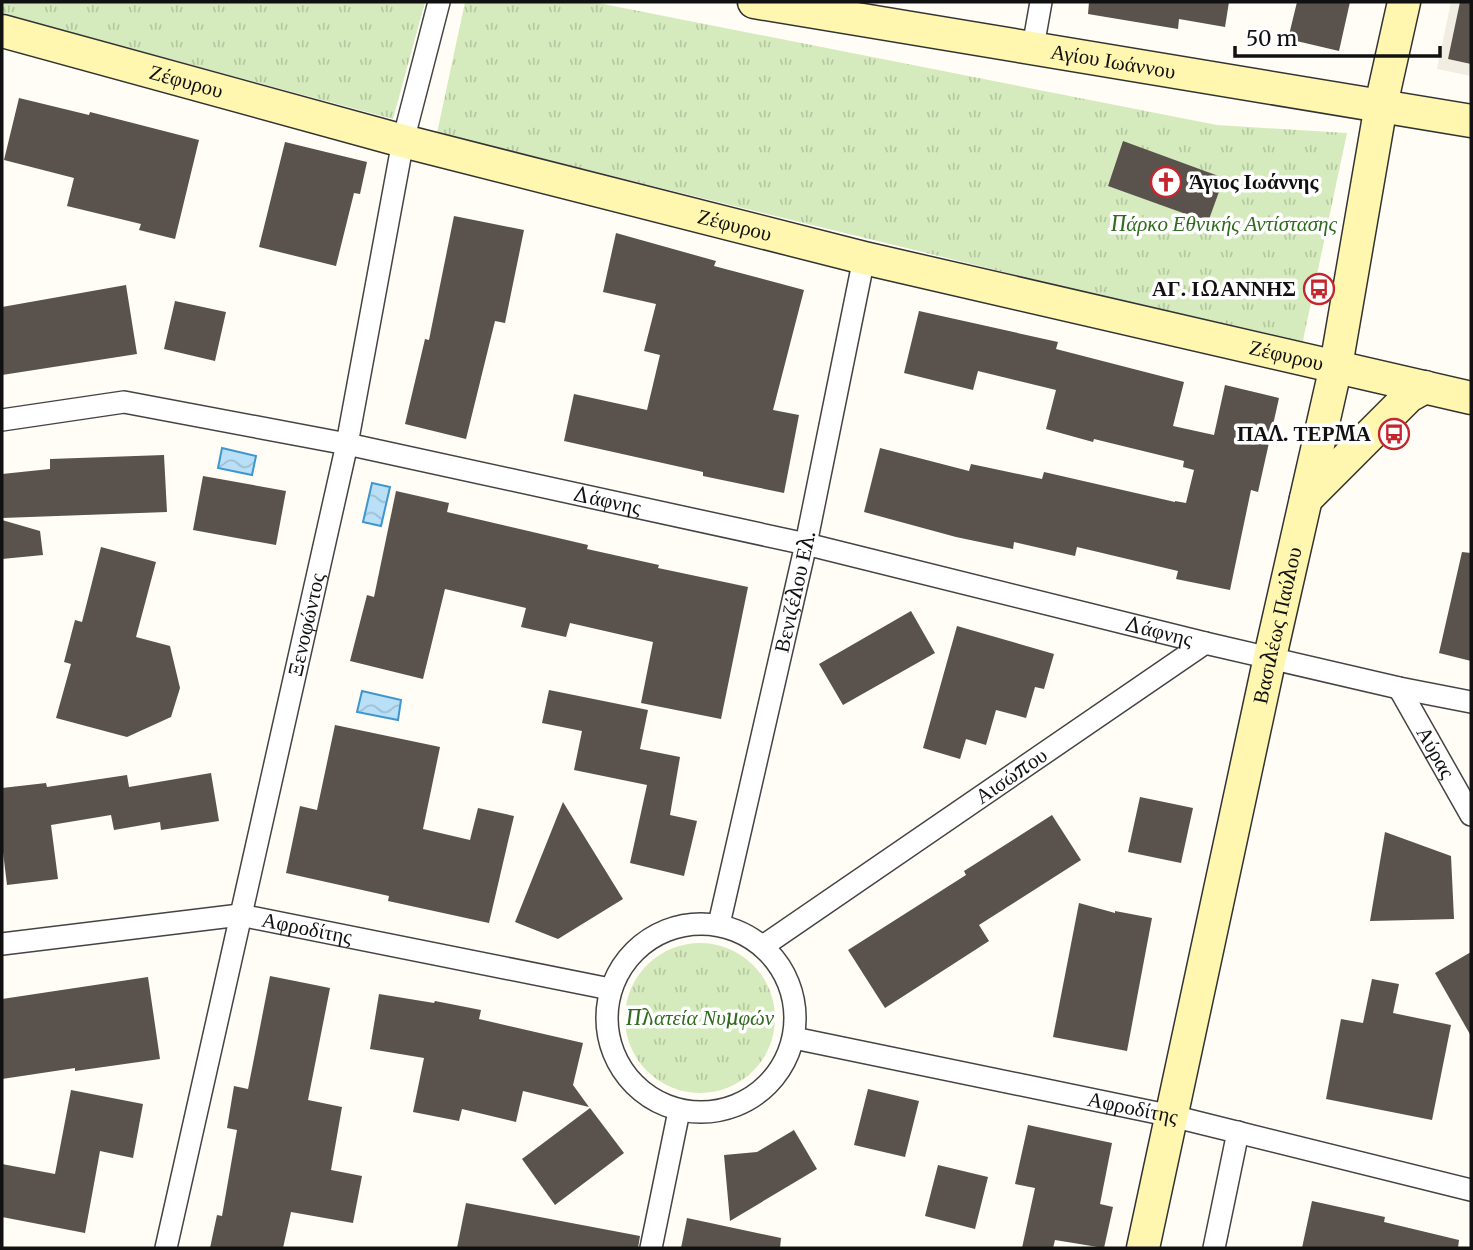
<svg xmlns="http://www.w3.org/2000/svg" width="1473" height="1250" viewBox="0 0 1473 1250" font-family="Merriweather,serif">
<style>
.park{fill:url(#park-tufts)}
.plaza{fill:#f1ede2}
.water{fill:url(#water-waves);stroke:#3f96cf;stroke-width:2}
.building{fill:#5a524d}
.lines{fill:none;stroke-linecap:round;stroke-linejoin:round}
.street-casing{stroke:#444;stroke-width:24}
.secondary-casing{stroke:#333;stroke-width:35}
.street{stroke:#fff;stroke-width:21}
.secondary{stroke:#fff6b0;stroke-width:32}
.labels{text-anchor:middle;stroke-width:7;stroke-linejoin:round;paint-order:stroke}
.street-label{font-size:21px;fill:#111;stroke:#fff}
.poi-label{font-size:21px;font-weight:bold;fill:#111;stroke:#fff;text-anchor:end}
.park-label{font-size:21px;font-style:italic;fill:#2f6b1f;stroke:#fff}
</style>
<defs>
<pattern id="park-tufts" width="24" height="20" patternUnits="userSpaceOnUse" patternTransform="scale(1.75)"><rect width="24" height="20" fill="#d5ebbd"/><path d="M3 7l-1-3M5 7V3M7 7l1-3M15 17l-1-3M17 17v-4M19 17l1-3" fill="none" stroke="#b6c8a1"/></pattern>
<pattern id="water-waves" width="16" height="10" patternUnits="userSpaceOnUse" patternTransform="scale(1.75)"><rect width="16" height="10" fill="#b9e0f7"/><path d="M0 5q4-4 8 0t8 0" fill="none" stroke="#9ebfd3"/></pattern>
</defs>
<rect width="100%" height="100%" fill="#fffdf5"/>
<path class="park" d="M2 2H425L393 119 2 14Z
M465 2H593L1217 125 1347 133 1302 345 437 133Z
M625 1018a75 75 0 1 1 150 0a75 75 0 1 1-150 0Z"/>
<path class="plaza" d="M1451 2H1471V76L1437 69Z"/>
<path class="water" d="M222 448 256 456 252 475 218 468Z
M372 483 390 487 381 526 363 522Z
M362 691 401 700 398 720 357 712Z"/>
<path class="building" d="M1089 2H1229L1225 27 1179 19 1178 29 1088 14Z
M1297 2H1350L1339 51 1288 39Z
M1460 2H1471V64L1448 59Z
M19 98 89 115 90 112 199 140 175 239 139 230 141 224 67 206 74 178 4 160Z
M1123 141 1224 178 1208 222 1108 186Z
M285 142 367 162 360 194 354 193 336 266 259 247Z
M454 216 524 230 505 323 495 321 466 439 405 424 425 339 429 340Z
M616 233 716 261 714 266 804 290 773 410 799 415 784 493 703 476V472L564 441 574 394 647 410 660 355 644 351 656 304 603 292Z
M126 285 137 354 2 375V307Z
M175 301 226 312 215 361 164 349Z
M919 311 1058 342 1056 349 1184 382 1173 426 1214 435 1225 385 1279 398 1258 492 1251 490 1230 590 1176 579 1178 571 1077 547 1075 556 1014 542 1013 549 956 537 864 512 880 448 969 471 971 464 1042 479 1044 472 1175 502V501L1186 503 1194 470 1183 467 1184 461 1094 439 1093 442 1046 429 1056 390 978 371 973 390 904 373Z
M164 455 167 512 2 518V474L50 469V459Z
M203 476 286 491 276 545 193 530Z
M396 491 449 503 447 512 588 545 587 549 659 565 658 568 748 587 721 719 641 703 653 642 570 623 566 637 521 627 526 608 445 589 423 679 350 661 367 595 374 597Z
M2 520 40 531 43 555 2 559Z
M101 547 156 562 136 637 170 646 180 688 171 717 127 737 56 718 71 664 64 662 75 620 82 622Z
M1462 552 1471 553V661L1439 653Z
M911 611 935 653 843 705 819 664Z
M957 626 1054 654 1044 689 1035 687 1026 718 996 710 986 745 966 739 960 759 923 748Z
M549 690 648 710 640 749 680 757 670 815 697 821 684 876 630 863 647 785 574 770 582 731 542 723Z
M335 725 440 747 423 829 470 840 478 808 514 816 489 923 388 901 389 896 286 873 300 806 317 810Z
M211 773 219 821 161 830 160 822 114 830 111 815 51 825 58 879 7 885 2 844V788L46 783 47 787 127 775 129 787Z
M1140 797 1193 808 1181 863 1128 852Z
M563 802 623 899 558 939 515 922Z
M1052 815 1081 860 979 925 989 941 885 1008 848 950 966 875 964 871Z
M1385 832 1451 856 1454 919 1370 921Z
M1079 903 1115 913V911L1152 918 1127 1051 1053 1037Z
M1471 952V1036L1435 973Z
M270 976 330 988 308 1100 342 1107 331 1170 362 1176 353 1223 291 1212 283 1248H210L217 1215 222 1216 237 1130 227 1128 234 1086 248 1089Z
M148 977 160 1059 75 1071V1068L2 1079V999Z
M1372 979 1399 984 1393 1013 1451 1025 1432 1120 1326 1099 1341 1019 1363 1023Z
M379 994 434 1003 435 1001 481 1010 479 1019 583 1043 573 1085 589 1107 523 1091 516 1122 462 1109 459 1121 413 1112 424 1058 370 1049Z
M868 1089 919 1101 905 1157 854 1145Z
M71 1090 143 1104 133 1158 100 1151 85 1233 2 1217V1164L55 1174Z
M590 1108 624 1153 555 1205 522 1159Z
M1028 1125 1112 1143 1100 1204 1113 1207 1104 1248 1055 1240 1053 1248H1022L1035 1188 1015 1184Z
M794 1130 817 1169 730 1221 724 1155 757 1152Z
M938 1165 988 1177 975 1229 925 1216Z
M1312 1201 1385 1217 1384 1222 1459 1240 1458 1248H1302Z
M466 1203 640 1236 638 1248H457Z
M687 1218 781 1238 780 1248H681Z"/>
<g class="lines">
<g class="street-casing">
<g id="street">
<path d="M1033 47 1041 2"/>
<path id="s1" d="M2 420 124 402 347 444 806 544 1205 643"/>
<path id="s2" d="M1399 688 1471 815"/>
<circle cx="701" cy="1018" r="94"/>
<path id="s3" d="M719 924 806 544 864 258"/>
<path id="s4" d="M2 944 240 915 610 989"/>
<path id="s5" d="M763 946 1205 643 1399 688 1471 702"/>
<path id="s6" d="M794 1038 1172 1116 1471 1190"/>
<path id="s7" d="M166 1248 347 444 403 141 439 2"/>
<path d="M651 1248 679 1111"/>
<path d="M1214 1248 1238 1132"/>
</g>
</g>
<g class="secondary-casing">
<g id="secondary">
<path id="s8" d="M754 2 1471 121"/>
<path id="s9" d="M2 31 403 141 864 258 1471 398"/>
<path d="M1306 499 1409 396 1425 387"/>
<path id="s10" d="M1143 1248 1270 657 1336 366 1381 105 1404 2"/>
</g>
</g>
<use href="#street" class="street"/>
<use href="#secondary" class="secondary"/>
</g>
<defs>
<g id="church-ring" transform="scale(1.575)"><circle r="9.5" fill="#fff" stroke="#c4262e" stroke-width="1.5"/><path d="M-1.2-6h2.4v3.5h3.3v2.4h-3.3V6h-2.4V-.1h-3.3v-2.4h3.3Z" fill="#c4262e"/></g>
<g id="bus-ring" transform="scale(1.575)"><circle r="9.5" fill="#fff" stroke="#c4262e" stroke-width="1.5"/><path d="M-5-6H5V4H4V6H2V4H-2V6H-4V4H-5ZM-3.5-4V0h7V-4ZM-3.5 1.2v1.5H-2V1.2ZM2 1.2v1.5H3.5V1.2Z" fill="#c4262e"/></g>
</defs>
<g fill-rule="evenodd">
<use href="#church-ring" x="1166" y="182"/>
<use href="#bus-ring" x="1319" y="289"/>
<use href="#bus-ring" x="1394" y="434"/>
</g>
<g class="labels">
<g class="street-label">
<text dy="7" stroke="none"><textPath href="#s8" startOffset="364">Αγίου Ιωάννου</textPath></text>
<text dy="7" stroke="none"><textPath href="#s9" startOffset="191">Ζέφυρου</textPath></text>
<text dy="7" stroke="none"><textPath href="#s9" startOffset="758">Ζέφυρου</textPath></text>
<text dy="7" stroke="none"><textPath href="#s9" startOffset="1325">Ζέφυρου</textPath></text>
<text dy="7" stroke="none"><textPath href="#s1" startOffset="616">Δάφνης</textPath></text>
<text dy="7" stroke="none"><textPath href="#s3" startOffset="341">Βενιζέλου Ελ.</textPath></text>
<text dy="7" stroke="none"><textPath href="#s7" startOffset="639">Ξενοφώντος</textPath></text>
<text dy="7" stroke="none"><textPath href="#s10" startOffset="637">Βασιλέως Παύλου</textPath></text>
<text dy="7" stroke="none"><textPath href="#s1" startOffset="1183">Δάφνης</textPath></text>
<text dy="7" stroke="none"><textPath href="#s2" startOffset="74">Αύρας</textPath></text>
<text dy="7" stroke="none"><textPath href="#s5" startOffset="301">Αισώπου</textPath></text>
<text dy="7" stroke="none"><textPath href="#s4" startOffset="308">Αφροδίτης</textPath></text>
<text dy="7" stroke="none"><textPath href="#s6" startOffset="346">Αφροδίτης</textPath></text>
</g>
<g class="poi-label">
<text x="1189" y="189" text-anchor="start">Άγιος Ιωάννης</text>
<text x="1296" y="296">ΑΓ. ΙΩΑΝΝΗΣ</text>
<text x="1371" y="441">ΠΑΛ. ΤΕΡΜΑ</text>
</g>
<g class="park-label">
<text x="1224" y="231">Πάρκο Εθνικής Αντίστασης</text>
<text x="700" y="1025">Πλατεία Νυμφών</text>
</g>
</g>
<rect width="1473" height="1250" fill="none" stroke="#111111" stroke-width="7"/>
<path d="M1235 46v10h205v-10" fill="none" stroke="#111111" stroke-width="3.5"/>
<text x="1246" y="46" font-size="21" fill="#111111" stroke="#ffffff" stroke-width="5" paint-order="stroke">50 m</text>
</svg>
